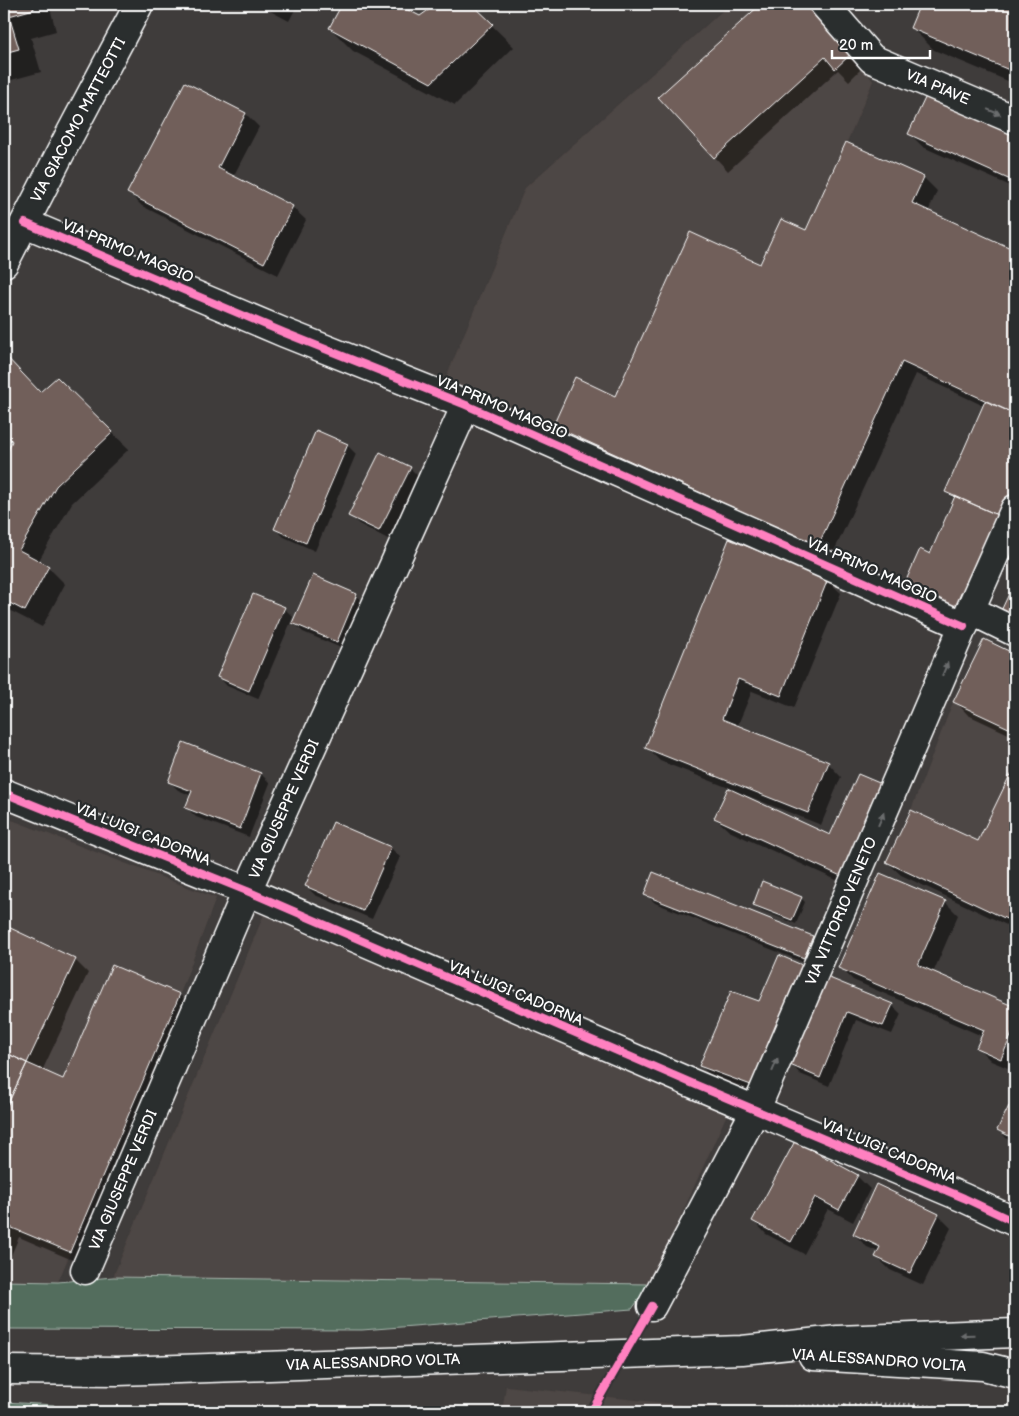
<svg xmlns="http://www.w3.org/2000/svg" width="1019" height="1416" viewBox="0 0 1019 1416" font-family="'Balsamiq Sans',sans-serif">
<style>
.built{fill:#4e4644}
.green{fill:#526d5d;stroke:#a8b6ae}
.shadow{fill:#0007}
.building{fill:#715f5a;stroke:#fff}
.lines{fill:none;stroke-linecap:round;stroke-linejoin:round}
.minor-casing{stroke:#fff;stroke-width:31}
.major-casing{stroke:#fff;stroke-width:31}
.path{stroke:#fff;stroke-width:3;stroke-dasharray:1 4;stroke-linecap:butt}
.minor{stroke:#2a2d2e;stroke-width:28}
.major{stroke:#2a2d2e;stroke-width:28}
.cycleway-casing{stroke:#2a2d2e;stroke-width:11}
.cycleway{stroke:#ff80c0;stroke-width:8}
.oneway{fill:#6a6c6d}
.labels{text-anchor:middle;stroke-width:4.5;stroke-linejoin:round;paint-order:stroke}
.street-label{font-size:15px;fill:#fff;stroke:#2a2d2e}
</style>
<rect width="100%" height="100%" fill="#3f3c3b"/>
<filter id="ink" filterUnits="userSpaceOnUse"><feTurbulence type="fractalNoise" baseFrequency=".02" numOctaves="2"/><feDisplacementMap in="SourceGraphic" scale="10" xChannelSelector="R" yChannelSelector="G"/><feConvolveMatrix kernelMatrix="1 2 1 2 8 2 1 2 1" color-interpolation-filters="sRGB"/></filter>
<g filter="url(#ink)">
<path class="built" d="M730 4H808L852 53 873 81 847 142 924 177 913 204 1015 250V414L902 362 818 546 553 426 445 380 525 188Z
M984 639 1015 654V923L886 862 911 810 953 702Z
M4 817 216 898 180 994 58 1282 4 1281Z
M267 907 728 1112 650 1284 113 1277Z
M506 1386 748 1412H502Z"/>
<path class="green" d="M113 1277 650 1284 632 1309 362 1330 4 1329V1281L58 1282Z
M4 1402 54 1405 56 1412H4Z"/>
<path class="shadow" d="M4 4H49L56 31 31 38 41 72 4 82Z
M257 4H298L289 21Z
M343 4H393L420 18 439 4H470L514 47 455 105 353 51 330 28Z
M762 4H807L864 66 849 81 838 70 728 171 659 97Z
M896 4H916L913 11Z
M922 4H1004L1015 9V84L934 50 911 27Z
M185 84 246 114 259 127 233 177 292 207 306 220 278 275 142 206 129 193Z
M926 98 1015 137V188L923 147 910 134Z
M847 144 924 178 937 191 928 212 1015 251V528L955 500 947 492 984 406 916 374 831 558 567 439 554 426 616 397 761 265 807 232Z
M4 163 11 170 4 184Z
M4 356 40 393 57 379 129 449 72 503 38 562 48 567 65 584 42 627 5 608 4 610V463L14 441 4 429Z
M347 445 356 454 315 551 284 537 275 528Z
M410 468 419 477 388 539 359 524 350 516Z
M827 580 841 593 794 708 752 691 737 727 828 763 841 777 821 825 748 796 747 798 831 837 856 889 729 831 715 818 729 788 660 761 647 748Z
M356 595 365 603 346 650 303 632 294 623Z
M284 608 293 617 258 699 227 686 219 677Z
M984 641 1015 656V737L968 715 955 701Z
M184 744 261 774 270 783 249 837 196 817 187 808 192 796 178 790 169 781Z
M1011 776 1015 778V929L901 875 887 862 978 843Z
M334 823 391 848 400 857 372 919 315 895 306 886Z
M646 894 812 937 821 946 813 966 655 903Z
M801 898 805 902 796 924 758 909 754 905Z
M945 902 958 915 933 973 1015 1008V1071L991 1061 978 1048 982 1036 853 980 840 967Z
M4 926 75 960 88 973 42 1071 64 1081 113 967 180 995 193 1009 84 1265 19 1237 9 1260 4 1258Z
M780 957 802 966 815 979 764 1097 714 1079 701 1066 760 1003Z
M827 978 892 1005 901 1014 892 1034 856 1020 829 1086 800 1074 792 1065Z
M1009 1108 1015 1110V1143L1007 1139 999 1130Z
M857 1176 870 1189 853 1222 828 1209 804 1254 766 1234 753 1220Z
M938 1215 951 1228 923 1285 890 1270 877 1257 879 1252 867 1247 854 1234Z"/>
<path class="building" d="M4 4H33L34 9 9 16 19 49 4 53Z
M342 4H396L420 16 437 4H472L493 24 431 83 329 28Z
M761 4H808L852 53 835 69 825 57 714 158 658 97Z
M920 4H1007L1015 7V69L1014 72 910 28Z
M185 82 246 113 218 168 293 206 264 263 127 193Z
M926 96 1015 136V182L908 134Z
M846 142 924 177 912 203 1015 250V414L902 362 818 546 553 426 575 377 615 396 690 232 760 264 781 219 806 230Z
M4 354 40 392 57 377 113 432 56 486 19 550 49 566 25 611 4 600V460L12 441 4 431Z
M985 401 1015 414V486L1002 517 945 492Z
M316 430 348 444 306 543 274 529Z
M380 452 411 467 379 531 348 516Z
M955 496 1002 517 961 610 904 585 920 549 930 554Z
M729 539 828 579 781 696 738 679 722 719 829 762 808 813 645 748Z
M313 575 357 594 337 642 292 623Z
M1015 581V620L1000 613Z
M253 594 285 607 249 691 217 677Z
M984 639 1015 654V731L953 702Z
M183 742 261 773 240 829 185 808 192 791 168 782Z
M858 774 884 785 843 877 714 818 728 788 830 835Z
M1010 775 1015 777V923L886 862 911 810 978 841Z
M333 822 391 847 363 911 305 886Z
M653 872 813 936 804 958 644 895Z
M880 873 946 901 918 965 1015 1007V1027L1001 1059 976 1048 984 1030 838 968Z
M762 881 802 897 792 920 753 905Z
M4 925 76 959 27 1063 4 1052Z
M779 955 802 965 751 1085 699 1066 731 991 759 1001Z
M112 965 180 994 70 1252 5 1225 4 1228V1112L27 1063 63 1079Z
M827 977 893 1004 883 1026 847 1012 820 1078 790 1065Z
M4 1052 27 1063 4 1112Z
M1009 1106 1015 1109V1139L997 1130Z
M795 1141 858 1175 839 1210 815 1197 791 1242 752 1221Z
M876 1184 939 1214 910 1273 875 1257 880 1247 853 1234Z"/>
<g class="lines">
<g class="minor-casing">
<path id="minor" d="M824 4 872 59 1015 120
M25 223 285 333 466 405 964 626
M4 263 67 140 139 4
M970 610 1015 632
M4 793 247 891 689 1082 964 1198 1015 1222
M85 1270 247 891 466 405
M652 1306 756 1109 970 610 1015 509"/>
</g>
<g class="major-casing">
<path id="major" d="M813 1356 983 1366 1015 1374
M4 1370 118 1371 742 1350 838 1340 1015 1333"/>
</g>
<path class="path" d="M750 1412 751 1411C782 1406 813 1406 844 1405 883 1404 924 1402 962 1412"/>
<use href="#minor" class="minor"/>
<use href="#major" class="major"/>
<g class="cycleway-casing">
<path id="cycleway" d="M25 223 285 333 466 405 964 626
M4 793 247 891 689 1082 964 1198 1015 1222
M588 1412 594 1407 652 1306"/>
</g>
<use href="#cycleway" class="cycleway"/>
</g>
<defs><path id="oneway-solid" d="M-6-.8H1V-3.2L6.5 0L1 3.2V.8H-6Z" transform="scale(1.25)"/></defs>
<g class="oneway">
<use href="#oneway-solid" transform="translate(994 112) rotate(23)"/>
<use href="#oneway-solid" transform="translate(945 669) rotate(-67)"/>
<use href="#oneway-solid" transform="translate(881 819) rotate(-67)"/>
<use href="#oneway-solid" transform="translate(775 1065) rotate(-67)"/>
<use href="#oneway-solid" transform="translate(967 1335) rotate(178)"/>
</g>
</g>
<g class="labels">
<g class="street-label">
<text transform="translate(938 87) rotate(23)" y="5">VIA PIAVE</text>
<text transform="translate(78 120) rotate(-62)" y="5">VIA GIACOMO MATTEOTTI</text>
<text transform="translate(128 251) rotate(23)" y="5">VIA PRIMO MAGGIO</text>
<text transform="translate(502 407) rotate(23)" y="5">VIA PRIMO MAGGIO</text>
<text transform="translate(872 570) rotate(24)" y="5">VIA PRIMO MAGGIO</text>
<text transform="translate(284 809) rotate(-66)" y="5">VIA GIUSEPPE VERDI</text>
<text transform="translate(143 834) rotate(22)" y="5">VIA LUIGI CADORNA</text>
<text transform="translate(841 911) rotate(-67)" y="5">VIA VITTORIO VENETO</text>
<text transform="translate(516 993) rotate(23)" y="5">VIA LUIGI CADORNA</text>
<text transform="translate(889 1151) rotate(23)" y="5">VIA LUIGI CADORNA</text>
<text transform="translate(123 1180) rotate(-67)" y="5">VIA GIUSEPPE VERDI</text>
<text transform="translate(879 1360) rotate(4)" y="5">VIA ALESSANDRO VOLTA</text>
<text transform="translate(373 1362) rotate(-2)" y="5">VIA ALESSANDRO VOLTA</text>
</g>
</g>
<rect width="1019" height="1416" fill="none" stroke="#2a2d2e" stroke-width="20"/>
<rect x="10" y="10" width="999" height="1396" fill="none" stroke="#fff" stroke-width="2" filter="url(#ink)"/>
<path d="M832 50v8h98v-8" fill="none" stroke="#ffffff" stroke-width="2.5"/>
<text x="839" y="50" font-size="15" fill="#ffffff" stroke="#2a2d2e" stroke-width="4" paint-order="stroke">20 m</text>
</svg>
